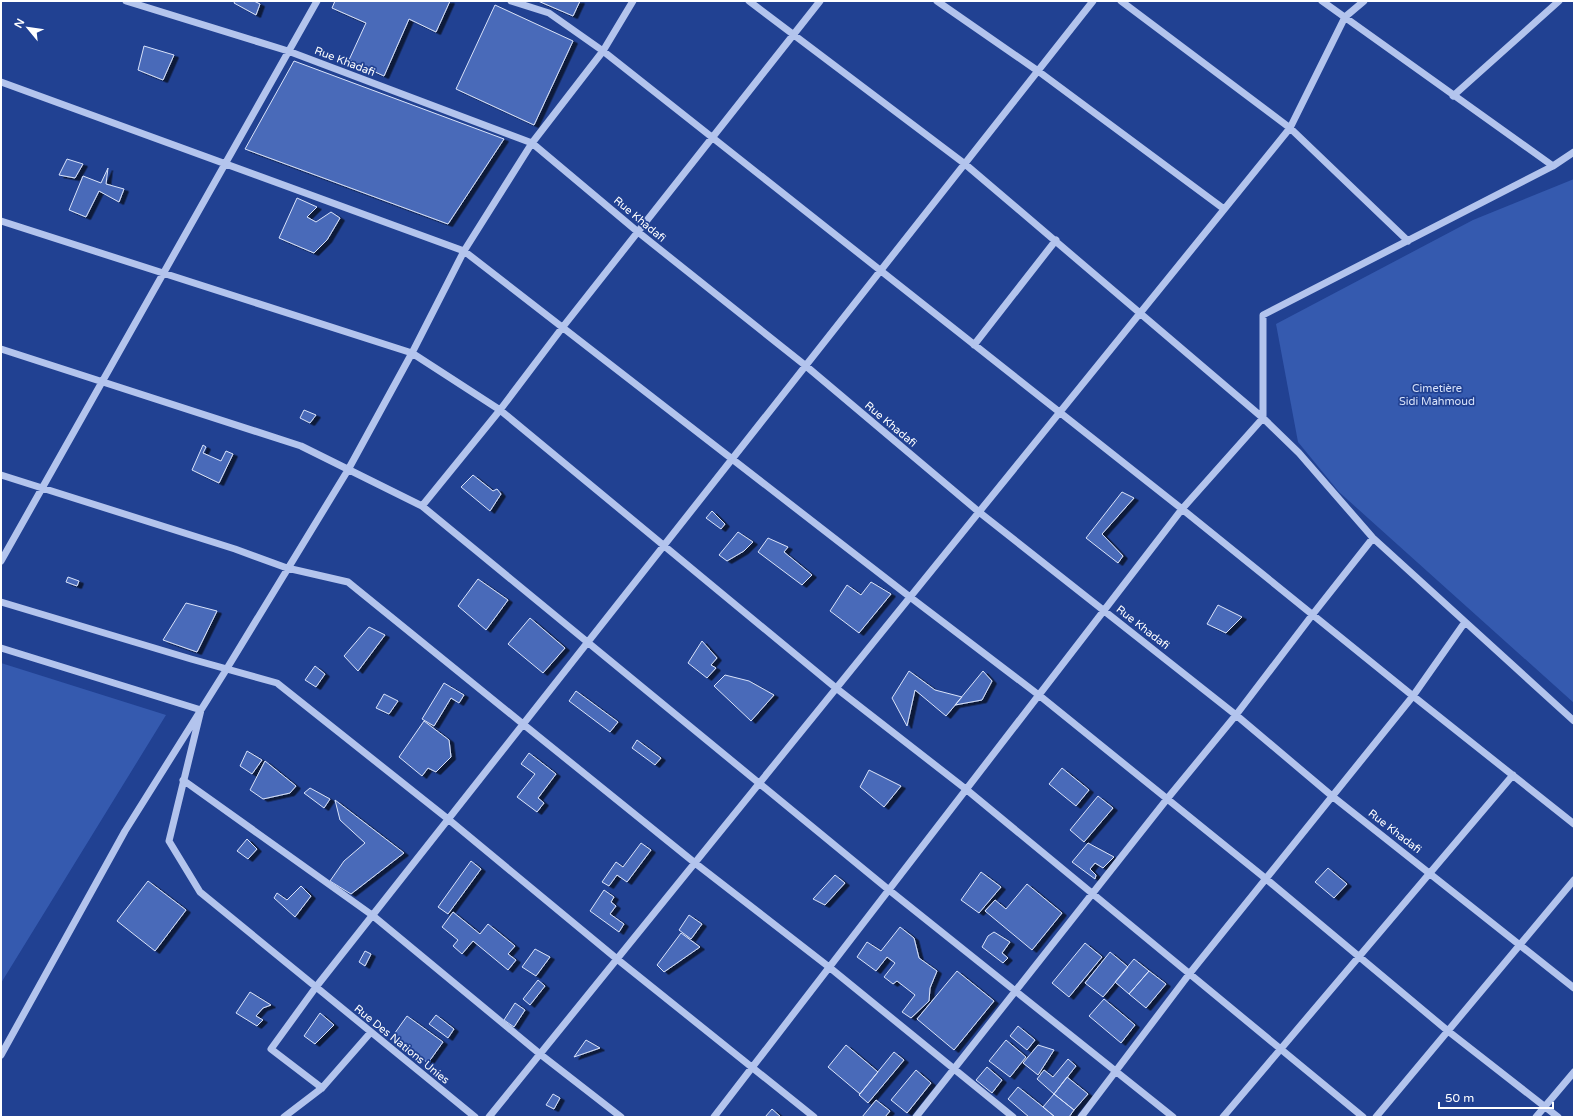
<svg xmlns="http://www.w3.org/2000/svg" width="1575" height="1118" viewBox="0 0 1575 1118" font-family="'Varela Round',sans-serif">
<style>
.green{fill:#355aaf}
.building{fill:#4a6ab9;stroke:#d9e3fa;filter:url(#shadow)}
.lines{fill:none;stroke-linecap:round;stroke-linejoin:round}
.minor{stroke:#b3c4ed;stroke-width:7}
.labels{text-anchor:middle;stroke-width:3.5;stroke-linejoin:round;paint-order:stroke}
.street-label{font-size:11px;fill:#fff;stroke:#214192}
.park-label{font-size:11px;fill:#d9e3fa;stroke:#214192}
</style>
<defs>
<filter id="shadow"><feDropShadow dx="4.5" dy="2.5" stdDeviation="0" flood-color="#0009"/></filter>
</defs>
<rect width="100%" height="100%" fill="#214192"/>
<path class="green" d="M1574 179V703L1339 492 1298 442 1276 324 1473 220Z
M1 663 166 715 1 983Z"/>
<path class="building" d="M235 1H254L260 4 256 15 234 3Z
M335 1H450L436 32 409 19 384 76 349 60 366 23 332 8Z
M538 1H580L573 16Z
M495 5 573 41 534 125 456 89Z
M144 46 174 55 163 80 138 70Z
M294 61 504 139 448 224 245 149Z
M67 159 83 164 75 178 59 175Z
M108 168 106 184 124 189 119 202 99 191 86 217 69 210 83 176 101 183Z
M297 198 317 207 307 217 316 222 331 212 340 218 327 240 314 253 279 238Z
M304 410 316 415 310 423 300 418Z
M203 445 206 447 203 453 221 461 226 451 233 454 219 483 192 470Z
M473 475 493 491 497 489 501 494 490 511 461 487Z
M1122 492 1134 498 1102 534 1123 556 1118 563 1086 538Z
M712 511 725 524 721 529 706 518Z
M738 532 753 542 744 551 727 561 719 555Z
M768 538 788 547 784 552 812 575 802 585 758 552Z
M68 577 79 581 77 586 66 582Z
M478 579 508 600 486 630 458 606Z
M871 582 891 594 859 633 830 611 847 585 861 595Z
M186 603 217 611 197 652 163 640Z
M1218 605 1242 617 1226 633 1207 624Z
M530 618 565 648 543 673 508 644Z
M369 627 385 635 358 671 344 656Z
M702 641 717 658 711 665 716 668 707 678 688 663Z
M315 666 325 674 316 687 305 680Z
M909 671 935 690 962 697 946 716 915 690 907 726 892 698Z
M983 671 992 681 982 700 955 705Z
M725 675 749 681 774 695 751 721 714 686Z
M444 683 464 695 459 703 451 698 434 726 422 719Z
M576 691 618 722 610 732 569 701Z
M384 694 398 701 389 714 376 708Z
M424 721 449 740 451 757 436 772 428 768 422 776 399 757Z
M637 740 661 758 655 765 632 748Z
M247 751 262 760 252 774 240 766Z
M529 753 556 774 538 798 544 803 537 812 517 797 535 774 521 764Z
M265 761 296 786 290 793 263 799 250 790Z
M1062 768 1089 790 1076 806 1049 784Z
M869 770 901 786 884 807 860 787Z
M310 788 330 799 324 808 304 793Z
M1098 796 1113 808 1084 842 1070 830Z
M335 800 404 853 351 894 330 881 344 861 365 843 340 820Z
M247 839 257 849 248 859 237 851Z
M641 843 651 850 627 882 617 875 609 886 602 882 616 862 623 867Z
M1088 843 1114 857 1103 868 1095 863 1090 869 1096 875 1095 879 1072 862Z
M471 861 481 869 448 914 438 907Z
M1328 868 1347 884 1334 898 1315 882Z
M981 872 1001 887 979 913 961 900Z
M835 875 845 883 825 905 813 899Z
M148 881 186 910 155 951 117 921Z
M1027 884 1062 913 1032 950 985 911 995 900 1006 909Z
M301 886 311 896 295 917 274 898 277 893 287 900Z
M604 890 614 897 611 902 616 906 610 914 624 924 619 932 590 911Z
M453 912 480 934 488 924 515 946 508 954 516 960 508 970 473 941 462 954 453 946 458 940 442 927Z
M689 915 702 924 691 939 679 930Z
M900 927 914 938 919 958 937 971 930 988 929 1001 911 1018 902 1012 915 995 897 981 893 984 884 977 895 963 887 957 876 971 857 957 867 942 881 951Z
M994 932 1010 942 1002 953 1008 958 1003 963 982 947 988 936Z
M681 933 700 947 664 972 657 965Z
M1085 943 1102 957 1069 997 1052 983Z
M535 949 550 957 536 976 522 967Z
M365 951 371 954 365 966 359 962Z
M1110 952 1128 967 1103 997 1085 983Z
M1134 959 1149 971 1129 994 1115 982Z
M957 971 994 1001 954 1050 917 1019Z
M1149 971 1166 984 1146 1008 1129 994Z
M538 980 545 986 530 1005 523 999Z
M250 992 271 1005 263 1008 256 1016 263 1020 257 1026 236 1013Z
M1104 999 1135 1025 1121 1043 1089 1016Z
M515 1003 525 1010 514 1027 504 1020Z
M320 1013 334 1025 315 1044 304 1036Z
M436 1015 454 1029 448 1038 429 1024Z
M407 1016 443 1042 428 1063 392 1037Z
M1018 1026 1035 1040 1027 1050 1010 1036Z
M586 1040 600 1048 574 1057Z
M1006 1040 1026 1057 1010 1077 989 1061Z
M846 1045 878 1072 860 1094 828 1067Z
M1038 1045 1054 1050 1038 1075 1023 1063Z
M894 1052 904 1060 868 1103 859 1095Z
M1068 1059 1076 1066 1054 1094 1037 1079 1044 1070 1053 1077Z
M987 1067 1002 1080 992 1093 976 1080Z
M916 1070 931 1083 907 1113 891 1100Z
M1067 1077 1088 1094 1074 1110 1054 1094Z
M1018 1087 1043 1107 1055 1117H1029L1008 1099Z
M553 1094 560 1098 554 1109 546 1105Z
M1054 1094 1074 1110 1069 1117H1055L1043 1107Z
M876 1100 890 1111 885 1117H862Z
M772 1109 781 1117H765Z"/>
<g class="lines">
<path class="minor" d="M126 1 288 51 532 143 638 232 806 366 979 512 1236 715 1332 796 1574 988
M511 1 549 13 603 51 1182 509 1413 696 1574 824
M749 1 965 164 1263 418 1299 453 1373 538 1574 721
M937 1 1038 71 1224 209
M1121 1 1290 128 1408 241
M1322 1 1553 166
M1 82 464 251 910 597 1040 696 1265 878 1448 1031 1558 1117
M1453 96 1559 1
M1 221 412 353 500 410 836 688 967 790 1363 1117
M974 345 1056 240
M1 349 301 446 422 506 889 890 1173 1117
M1 475 235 549 287 568 348 582 523 724 695 863 829 967 1013 1117
M422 506 500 410 562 328 820 1
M1 561 317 1
M1 602 191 659 277 683 448 819 617 959 814 1117
M1 648 201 710 169 841 200 892 475 1117
M183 780 372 915 540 1054 621 1117
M1 1055 125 831 226 670 348 470 412 353 464 251 532 143 603 51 633 1
M322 1088 271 1049 316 987 1093 1
M284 1117 322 1088 371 1032
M489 1117 1290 128 1345 17 1364 1
M714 1117 1182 509 1263 418V315L1553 166 1574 152
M916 1117 1167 799 1236 715 1313 614 1373 538
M1081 1117 1190 973 1413 696 1465 622
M1223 1117 1513 775
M1376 1117 1574 880
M1536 1117 1574 1072"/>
</g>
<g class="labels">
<g class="street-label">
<text transform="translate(345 61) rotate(21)" y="4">Rue Khadafi</text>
<text transform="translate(640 219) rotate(40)" y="4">Rue Khadafi</text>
<text transform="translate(891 424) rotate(40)" y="4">Rue Khadafi</text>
<text transform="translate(1143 627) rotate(38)" y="4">Rue Khadafi</text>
<text transform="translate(1395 831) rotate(38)" y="4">Rue Khadafi</text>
<text transform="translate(402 1044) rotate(39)" y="4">Rue Des Nations Unies</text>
</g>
<g class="park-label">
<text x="1437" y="392">Cimetière<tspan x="1437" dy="13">Sidi Mahmoud</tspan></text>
</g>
</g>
<rect width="1575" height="1118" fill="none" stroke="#ffffff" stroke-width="4"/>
<g transform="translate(28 28) rotate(299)" stroke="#214192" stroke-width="3" paint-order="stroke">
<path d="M0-3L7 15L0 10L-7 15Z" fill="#ffffff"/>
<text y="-6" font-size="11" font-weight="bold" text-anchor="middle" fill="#ffffff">N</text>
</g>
<path d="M1439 1102v6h114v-6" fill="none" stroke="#ffffff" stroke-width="2"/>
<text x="1445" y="1102" font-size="12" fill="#ffffff" stroke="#214192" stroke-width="3" paint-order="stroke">50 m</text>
</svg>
